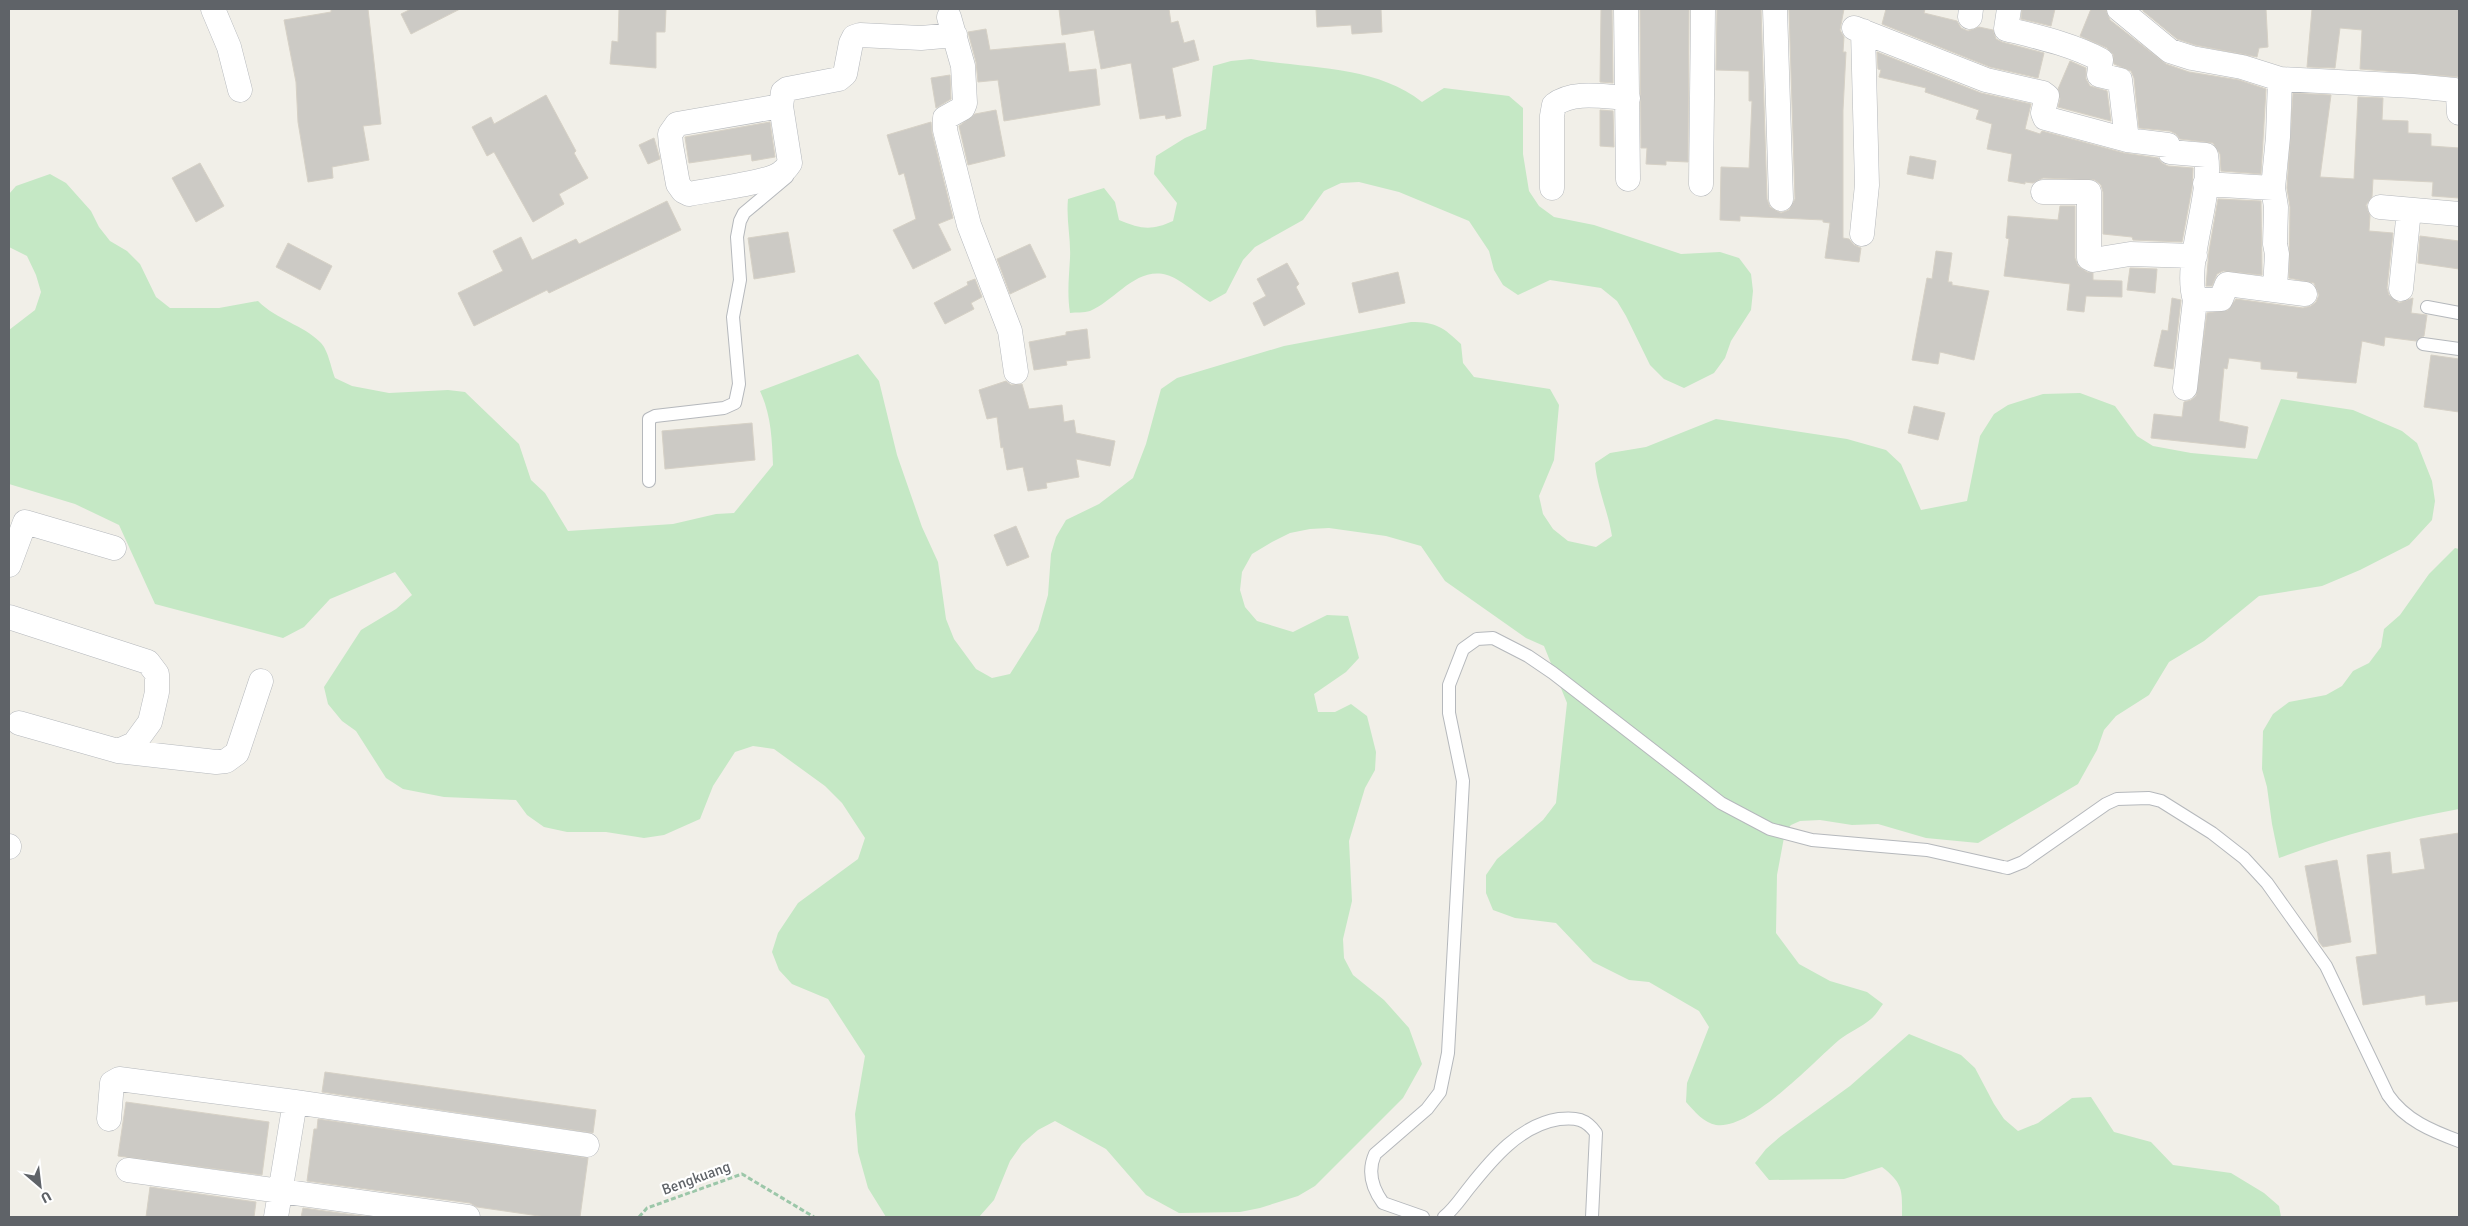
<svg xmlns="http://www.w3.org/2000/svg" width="2468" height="1226" viewBox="0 0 2468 1226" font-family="Signika,sans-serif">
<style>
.green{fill:#c5e8c5}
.building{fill:#cccac5;stroke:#d6d1c6}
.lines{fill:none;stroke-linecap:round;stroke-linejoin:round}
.lane-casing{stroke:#b5b8bc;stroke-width:14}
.street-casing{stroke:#b5b8bc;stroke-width:25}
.path{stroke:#9cc7a9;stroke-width:3;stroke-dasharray:5 2.5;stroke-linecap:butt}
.lane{stroke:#fff;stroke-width:12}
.street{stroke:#fff;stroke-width:24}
.labels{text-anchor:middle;stroke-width:4.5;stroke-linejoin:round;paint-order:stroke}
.street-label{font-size:15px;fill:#5f6368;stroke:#fff}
</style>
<rect width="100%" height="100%" fill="#f1efe8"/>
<path class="green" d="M1251 59C1308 69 1375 65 1422 102L1444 88 1509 96 1523 108V154L1529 191 1539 206 1554 217 1594 225 1681 254 1720 252 1739 258 1751 274 1753 291 1751 310 1731 341 1725 358 1714 373 1684 388 1664 379 1650 365 1626 316 1617 301 1601 288 1550 280 1518 295 1503 285 1494 270 1489 251 1469 221 1399 192 1359 182 1341 183 1324 191 1303 220 1255 247 1243 260 1226 293 1210 302C1198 295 1179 278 1167 275 1136 266 1115 301 1090 311 1084 313 1076 312 1070 313 1067 294 1069 277 1070 258 1071 238 1066 220 1068 199L1104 188 1115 202 1119 220C1141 229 1151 231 1173 221L1177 203 1154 174 1156 156 1185 138 1206 129 1213 66 1231 61Z
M50 174 66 183 91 211 99 227 110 241 127 251 140 264 156 297 170 308H219L258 301C277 320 303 325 320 342 328 349 331 368 335 378L352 386 389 393 448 390 465 392 519 444 531 480 545 493 568 531 673 524 716 514 734 513 773 465C772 438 771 415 760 391L858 354 879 381 897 455 922 527 938 562 946 619 954 639 976 669 992 678 1010 674 1038 630 1048 595 1051 554 1056 537 1066 520 1099 504 1133 478 1146 444 1161 389 1177 378 1284 346 1411 322C1436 322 1443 327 1461 344L1463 363 1474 377 1550 389 1559 405 1554 460 1539 496 1543 514 1553 529 1568 541 1596 547 1612 536C1608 511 1597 488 1595 463L1610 453 1646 447 1716 419 1847 439 1886 450 1901 464 1921 510 1967 501 1980 436 1994 414 2008 405 2043 394 2080 393 2115 406 2137 436 2153 446 2191 453 2257 459 2281 399 2353 410 2402 431 2417 443 2432 481 2435 501 2432 520 2409 545 2360 570 2322 586 2259 596 2204 641 2169 662 2149 695 2116 716 2104 730 2097 750 2078 784 1978 843 1926 838 1878 824 1852 825 1820 820 1800 821 1791 825 1785 832 1777 875 1776 933 1799 964 1830 981 1867 992 1883 1004C1879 1009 1876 1015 1871 1019 1862 1027 1849 1032 1839 1040 1814 1061 1750 1131 1716 1125 1704 1123 1694 1111 1686 1102L1687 1083 1709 1027 1699 1011 1649 982 1629 980 1593 962 1556 923 1515 918 1493 910 1486 893V875L1497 859 1543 820 1556 803 1567 703 1544 646 1526 638 1445 581 1421 546 1386 536 1329 528 1310 529 1290 533 1272 542 1252 554 1242 572 1240 590 1245 607 1257 621 1293 632 1327 615 1348 616 1359 658 1346 672 1314 694 1318 712H1335L1351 704 1367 716 1376 752 1375 770 1365 788 1349 841 1352 901 1343 939 1344 958 1353 975 1384 1000 1409 1028 1422 1064 1403 1098 1315 1186 1298 1196 1260 1208 1240 1212 1179 1213 1146 1195 1106 1149 1055 1121 1038 1130 1022 1144 1010 1161 994 1200 979 1217H886L868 1188 858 1152 855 1114 865 1056 828 999 792 984 779 970 772 952 778 933 798 903 858 859 865 838 842 803 825 786 774 749 753 746 735 752 713 786 700 819 664 835 644 838 606 832H567L544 827 527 815 516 800 444 797 403 789 386 778 356 731 342 721 328 704 324 687 361 630 396 609 412 595 395 572 330 599 304 627 283 638 155 604 119 525 75 504 9 484V330L35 310 41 292 36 275 27 256 9 247V194L16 186Z
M2455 548 2459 549V809C2398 820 2338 836 2279 858L2272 824 2267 787 2262 769 2263 731 2273 714 2289 702 2326 695 2342 686 2353 671 2369 663 2381 647 2384 629 2400 615 2429 574Z
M1909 1034 1961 1055 1975 1068 1994 1104 2004 1119 2018 1131 2038 1123 2072 1098 2091 1097 2114 1132 2151 1142 2173 1165 2231 1173 2264 1193 2279 1206 2281 1217H1902C1902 1191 1904 1184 1882 1167L1844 1179 1769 1180 1755 1163 1766 1149 1781 1136 1850 1086Z"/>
<path class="building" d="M331 9H368L381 124 363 126 369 160 332 167 333 178 308 182 298 122 296 82 284 20 331 12Z
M411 9H460L411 34 401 14Z
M619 9H666L665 32H656V68L610 64 612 41 618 42Z
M1059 9H1169L1171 23 1178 21 1184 43 1194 40 1199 60 1172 68 1181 116 1166 119 1165 115 1140 119 1131 63 1101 69 1094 30 1062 35Z
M1316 9H1381L1382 32 1352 34 1351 25 1317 27Z
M1601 9H1612L1613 83 1600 82Z
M1640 9H1689L1688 162 1666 161V165L1646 164 1647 148H1641Z
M1717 9H1761L1767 199 1770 207 1781 213 1789 210 1795 199 1789 9H1844L1840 30 1844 37 1843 52H1846L1843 110V238L1849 239 1854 245 1861 248 1859 262 1825 258 1830 223 1823 222V220L1740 216V221L1720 220 1721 167 1749 168 1752 101H1749V71L1716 70Z
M1886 9H1925L1924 13 1957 21 1961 28 1968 31 1979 27 1993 30 1996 39 2002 42 2044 53 2038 78 1990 67 1882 24Z
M2022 9H2055L2051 26 2021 19Z
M2091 9 2106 10 2110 20 2166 64 2189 72 2239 80 2266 89 2261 174 2221 171 2220 154 2213 143 2180 139 2176 134 2170 131 2139 128 2134 78 2131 71 2114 64 2113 54 2107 48 2080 36Z
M2143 9H2266L2268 47 2259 48 2257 57 2195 45 2177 39 2143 11Z
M2312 9H2459V77L2360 69 2362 30 2340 28 2335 68 2307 67Z
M986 29 990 50 1065 43 1069 72 1096 69 1100 105 1004 121 998 80 978 82 976 62 968 32Z
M1877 52 1981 93 2031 104 2025 129 2040 134 2042 131 2124 153 2158 158 2162 163 2168 166 2193 168 2192 188 2182 242 2133 240 2132 237 2103 234V192L2101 185 2095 180 2043 178 2033 183 2025 182V184L2008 181 2012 154 1987 149 1992 124 1976 119 1979 110 1925 92 1926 88 1879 77 1881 70 1878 69Z
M2070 61 2086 68V79L2090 86 2107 91 2111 121 2058 107 2060 99 2058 89Z
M950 75 951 99 936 108 931 78Z
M2293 93 2331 95 2320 177 2354 179 2358 97 2383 98 2382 120 2408 121V133L2431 134V146L2459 148V198L2432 196 2433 182 2373 179 2372 197 2366 205 2370 216 2369 231 2393 233 2387 288 2389 295 2399 303 2413 298 2411 313 2427 315 2424 336 2416 341 2385 337 2384 346 2362 341 2356 383 2297 378 2298 372 2261 369V362L2229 358 2227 369 2224 368 2219 421 2248 427 2245 448 2151 438 2154 414 2182 417 2184 402 2191 400 2196 396 2207 313 2228 310 2236 299 2303 308 2311 306 2316 302 2319 295 2314 283 2289 278 2290 207 2287 188Z
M546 95 576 151 574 153 588 178 559 194 564 204 533 222 494 152 487 156 472 127 491 117 494 124Z
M996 110 1005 156 968 165 959 126 975 114Z
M1600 110 1613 111 1614 147 1600 146Z
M770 122 775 157 752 161 751 154 689 163 685 137Z
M931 122 932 133 953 218 938 224 951 250 913 269 893 230 916 219 904 173 899 175 887 135Z
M654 138 660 159 648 164 639 145Z
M1910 156 1936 161 1933 179 1907 174Z
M200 163 224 206 196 222 172 178Z
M2218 199 2261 201 2262 275 2223 271 2217 274 2212 286H2206L2209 251Z
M667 201 681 230 549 293 547 290 474 326 458 293 503 271 493 251 521 237 532 260 576 239 579 244Z
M2060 206H2075V258L2078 266 2087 272 2093 273V280L2122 281V297L2086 296 2084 312 2067 310 2070 284 2004 276 2009 239 2006 238 2008 216 2058 220Z
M788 232 795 272 754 279 748 238Z
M2420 236 2459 241V269L2418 263Z
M288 243 332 266 320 290 276 267Z
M1030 244 1046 277 1010 294 997 259Z
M1936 251 1952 253 1948 282H1952V285L1989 291 1974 360 1940 352 1938 364 1912 360 1927 278 1932 279Z
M1287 263 1299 284 1296 287 1305 304 1264 326 1253 303 1266 296 1257 279Z
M2130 268 2157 269 2155 293 2127 290Z
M1398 272 1405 303 1359 313 1352 283Z
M975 279 982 297 971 303 974 309 945 324 934 303 968 285 967 282Z
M2172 298 2181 300 2173 369 2154 366 2162 330 2168 331Z
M1087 329 1090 358 1066 361 1067 365 1034 370 1029 342 1066 335V332Z
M2431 355 2459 359V412L2424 407Z
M1006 381 1011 385 1022 384 1029 409 1062 405 1064 422 1074 420 1076 433 1115 441 1110 466 1076 459 1079 477 1046 483 1047 488 1028 491 1023 467 1007 470 1003 447 1001 448 997 417 987 419 979 390Z
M1914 406 1945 413 1938 440 1908 433Z
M752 423 755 460 665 469 662 431Z
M1016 526 1029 557 1007 566 994 535Z
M2459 833V1001L2426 1005 2425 995 2363 1005 2356 957 2377 954 2367 855 2390 852 2392 874 2425 869 2420 839Z
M2337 860 2351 942 2323 947 2319 942 2305 866Z
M325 1072 596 1110 593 1133 322 1092Z
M126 1102 269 1122 262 1175 118 1156Z
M318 1119 588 1158 580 1217H546L477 1207 470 1203 307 1181 314 1129H317Z
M150 1187 256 1202 254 1217H146Z
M303 1208 369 1217H301Z"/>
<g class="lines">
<g class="lane-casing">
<path id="lane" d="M2427 307 2459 313
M2423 344 2459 349
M649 481V419L655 416 724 408 735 403 739 384 733 317 740 280 737 237 740 221 744 213 787 177
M1423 1217 1383 1203C1372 1188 1367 1172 1375 1154L1427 1109 1440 1092 1448 1053 1463 781 1449 713V685L1463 649 1477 639 1493 638 1528 656 1553 673 1721 803 1770 829 1812 840 1927 850 2003 867 2008 868 2023 862 2106 804 2117 799 2149 798 2161 801 2212 833 2244 858 2267 883 2326 966 2388 1095C2405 1120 2432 1131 2459 1141
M1444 1217C1454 1209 1461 1198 1469 1188 1492 1159 1520 1125 1559 1119 1576 1117 1586 1119 1596 1133L1592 1217"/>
</g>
<g class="street-casing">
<path id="street" d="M213 9 229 47 240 90
M1626 9 1628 179
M1775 9 1781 199
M2009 9 2006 29C2038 37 2071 44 2101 60L2099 75 2120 80 2127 140
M2119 9 2170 51 2192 58 2242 67 2280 79 2413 86 2455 90 2458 96 2459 113
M949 17 963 66 965 103 963 108 945 118V130L969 225 1010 331 1016 372
M1970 17 1971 9
M1854 28 1986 80 2043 93 2047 96 2043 113 2045 118 2127 140 2168 145 2170 152 2206 155C2213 197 2183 262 2195 300L2185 388
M781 106 677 124 670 134 671 145 678 184 683 191 689 194C707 190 770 183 782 172 785 170 788 166 790 163L781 106 783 92 787 89 839 79 845 74 851 43 854 37 860 35 921 38 955 35
M1701 184 1703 9
M2205 184 2273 188
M1552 188V116L1554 105C1573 90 1605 97 1628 98
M2043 192H2089V258L2093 260 2130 254 2195 256
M2380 207 2459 214
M1862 234 1867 185 1863 31
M2275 288 2277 254 2275 244 2276 207 2273 188 2278 137 2280 79
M2401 289 2409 210
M2195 300 2221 299 2227 284 2305 294
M9 565 25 522 114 548
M9 617 148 662 157 674V692L150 722 134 744 118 751 19 723
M118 751 216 762 226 761 237 753 261 681
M9 846V847
M109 1119 112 1083 119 1079 295 1102 587 1145
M128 1170 468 1217
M276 1217 295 1102"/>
</g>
<path class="path" d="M639 1217 647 1208 742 1174 814 1217"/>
<use href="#lane" class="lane"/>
<use href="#street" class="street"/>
</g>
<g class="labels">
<g class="street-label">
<text transform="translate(696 1178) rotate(-20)" y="5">Bengkuang</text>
</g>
</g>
<rect width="2468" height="1226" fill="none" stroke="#5f6368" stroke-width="20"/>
<g transform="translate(40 1186) rotate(152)" stroke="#ffffff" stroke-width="4" paint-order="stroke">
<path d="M0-4L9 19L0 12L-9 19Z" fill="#5f6368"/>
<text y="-8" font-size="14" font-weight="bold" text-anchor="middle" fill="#5f6368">U</text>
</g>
</svg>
